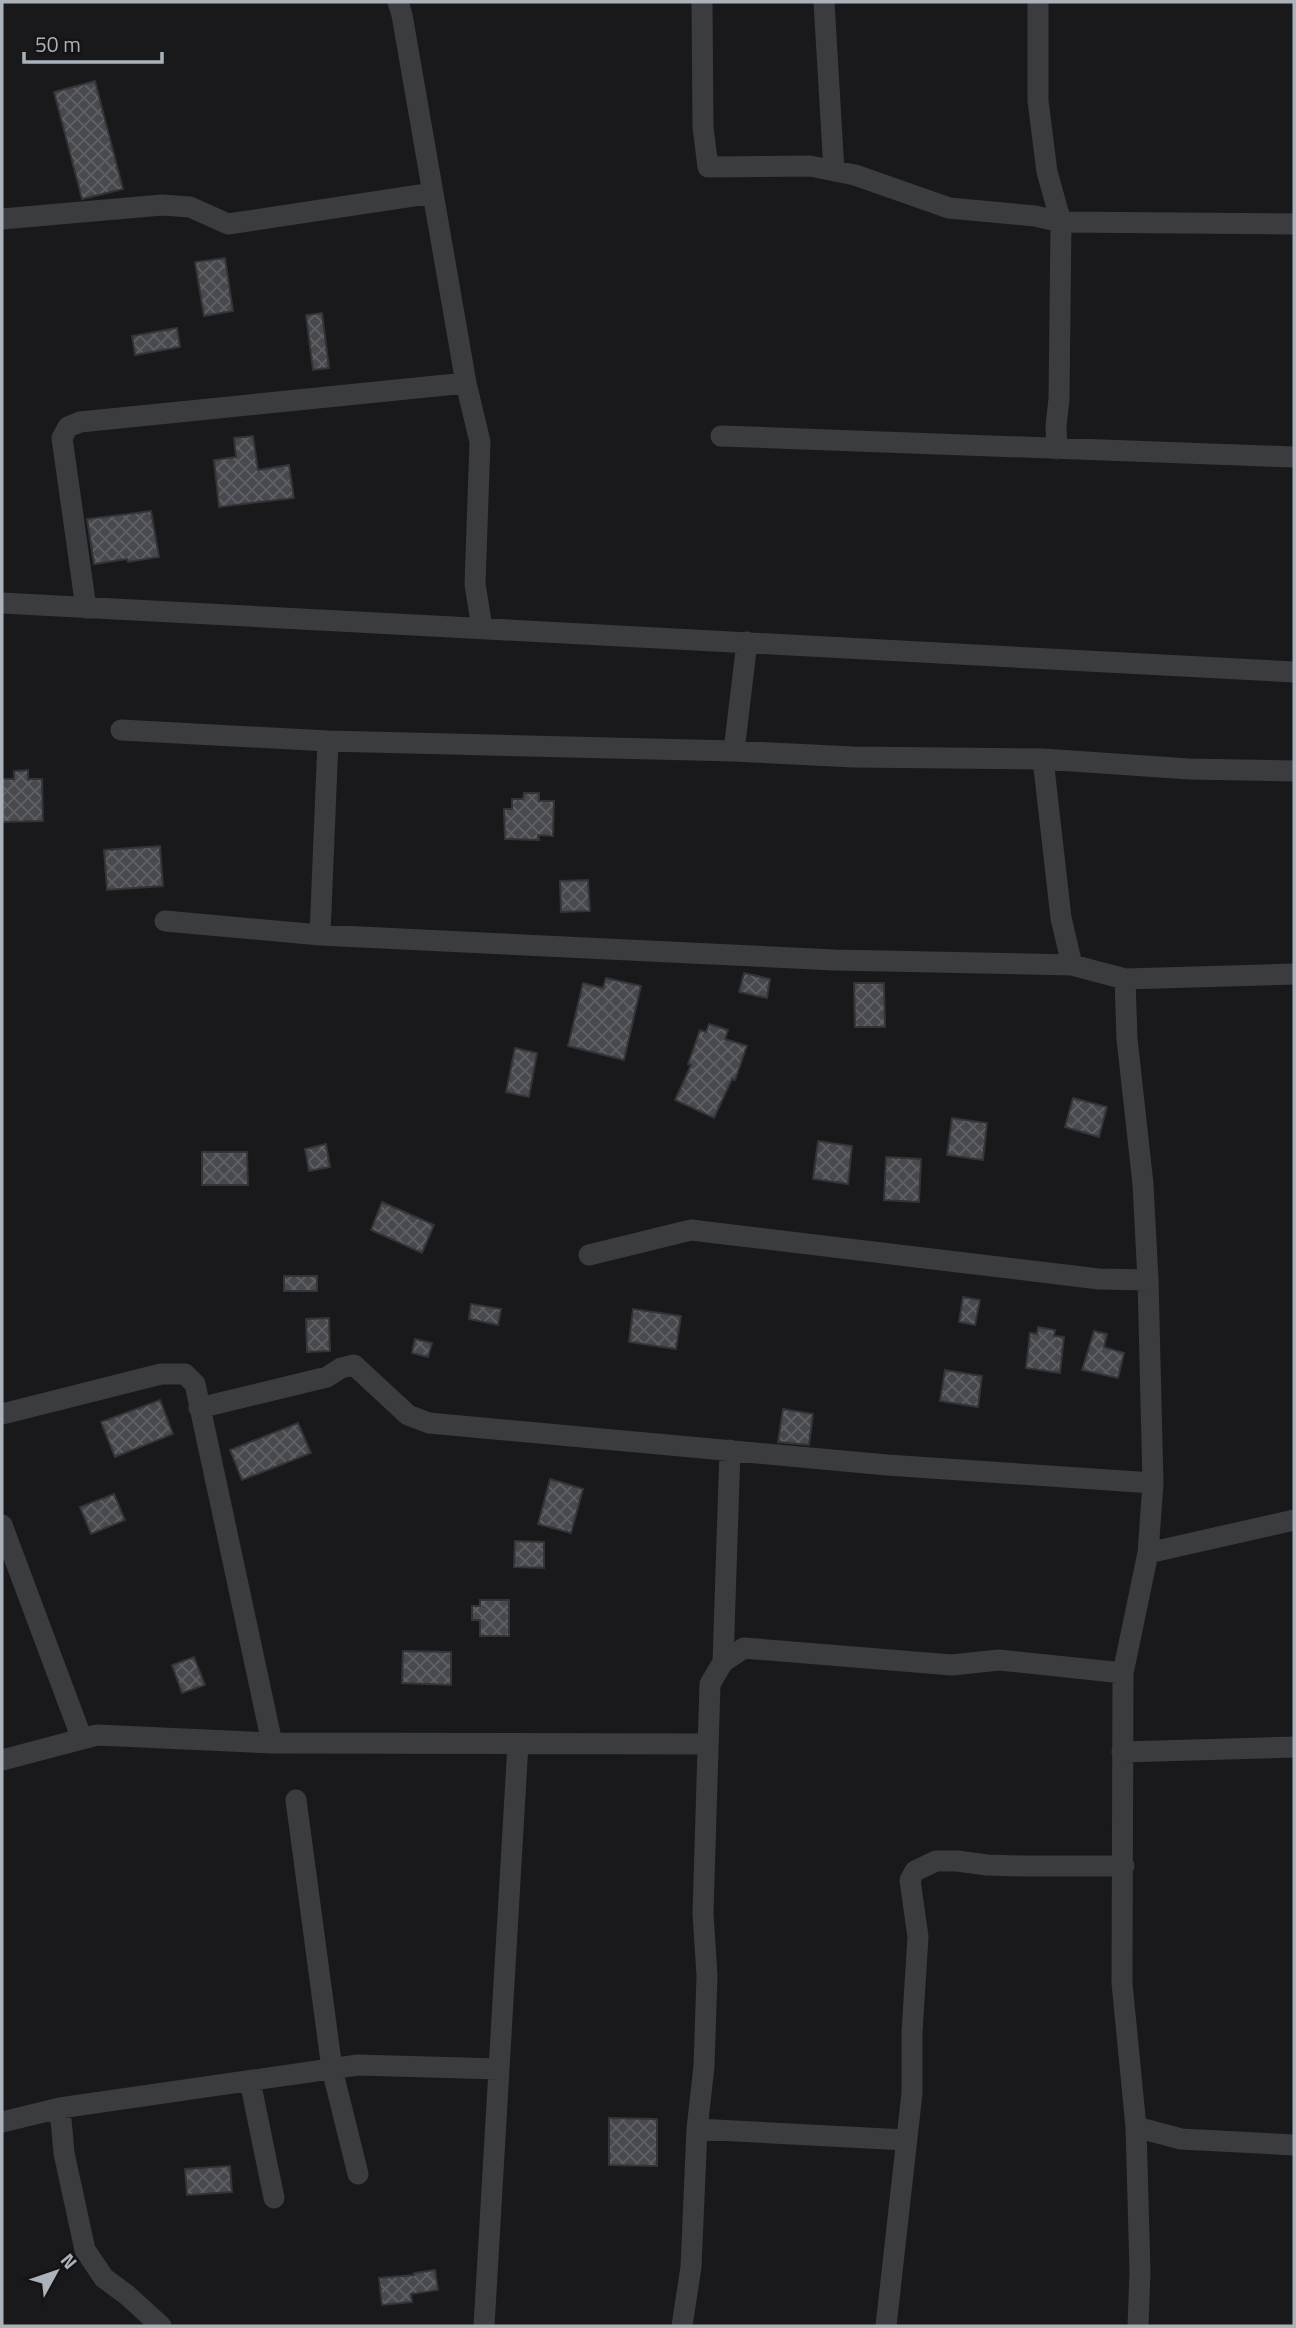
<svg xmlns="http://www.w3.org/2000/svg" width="1296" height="2328" viewBox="0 0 1296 2328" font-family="'Titillium Web',sans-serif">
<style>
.building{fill:url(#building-cross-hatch);stroke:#333437;stroke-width:2}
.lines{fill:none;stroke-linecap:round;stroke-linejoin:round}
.minor{stroke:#3a3c40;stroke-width:21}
</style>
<defs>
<pattern id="building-cross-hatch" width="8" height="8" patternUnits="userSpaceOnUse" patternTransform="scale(1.75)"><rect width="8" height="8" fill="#48494e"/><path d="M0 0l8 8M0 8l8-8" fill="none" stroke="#606165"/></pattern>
</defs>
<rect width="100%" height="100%" fill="#19191b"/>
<path class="building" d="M95 81 123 189 82 199 54 92Z
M225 258 233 311 204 316 195 262Z
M322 313 329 368 313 370 306 315Z
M177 328 180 347 135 355 132 336Z
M253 436 258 470 289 465 294 498 219 507 214 460 236 457 234 438Z
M151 511 159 557 128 562 127 559 94 564 87 519Z
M28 770V779H42L43 821 2 822V779H14V771Z
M524 793H539V801H554L553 836 538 835 539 840 505 839 504 809H512V799H523Z
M160 846 163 886 107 890 104 850Z
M588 880 590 911 561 912 560 881Z
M744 973 770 979 767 998 739 992Z
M606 978 641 986 624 1060 568 1046 583 983 603 988Z
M854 983H884L885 1027H855Z
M709 1024 728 1030 725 1039 747 1046 735 1080 732 1079 714 1118 675 1100 691 1065 688 1064 700 1030 706 1032Z
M515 1048 537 1053 529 1097 506 1092Z
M1073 1098 1107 1107 1099 1137 1065 1127Z
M952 1118 987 1123 983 1160 947 1155Z
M818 1141 852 1146 848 1184 813 1179Z
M326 1144 330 1167 309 1171 305 1149Z
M202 1152H247L248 1185H202Z
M886 1157 921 1159 919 1202 884 1200Z
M382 1202 434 1225 422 1253 371 1230Z
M284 1276H317V1291H284Z
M963 1297 980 1300 975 1325 959 1322Z
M471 1304 501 1309 498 1325 469 1319Z
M633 1309 681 1316 676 1349 629 1342Z
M329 1318 330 1351 307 1352 306 1319Z
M1038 1327 1055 1330 1054 1336 1064 1337 1060 1373 1026 1368 1030 1333 1037 1334Z
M1094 1331 1107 1334 1104 1347 1124 1353 1118 1378 1082 1370Z
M415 1339 432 1343 428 1357 412 1353Z
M945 1370 982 1376 978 1407 940 1401Z
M160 1400 173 1434 115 1457 101 1422Z
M783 1409 813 1414 809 1445 778 1442Z
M298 1423 311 1453 242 1480 230 1450Z
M550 1479 583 1489 571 1533 538 1524Z
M114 1494 125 1520 91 1534 80 1507Z
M515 1541 544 1542V1568L514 1567Z
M480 1600H509V1636H480V1620H472V1606H480Z
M403 1651 451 1652V1685L402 1683Z
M194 1657 205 1685 182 1693 172 1665Z
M609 2118 657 2119V2166L609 2165Z
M230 2166 232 2192 187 2195 185 2169Z
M435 2270 438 2290 411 2294 412 2302 382 2305 379 2278 414 2275V2273Z"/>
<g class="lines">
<path class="minor" d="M398 2 402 15 466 383 480 442 475 584 482 628
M702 2 703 127 708 167 810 166 855 175 949 208 1035 216 1061 222 1294 224
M824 2 834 171
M1038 2V101L1047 172 1061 222 1059 399 1056 426 1057 449
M2 219 162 205 190 207 228 224 433 193
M721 436 1294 457
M2 603 1294 672
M86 608 62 438 68 427 80 422 466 383
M121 730 328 741 734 751 853 757 1043 759 1189 769 1294 771
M734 751 747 642
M1043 759 1061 918 1072 965
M165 921 320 935 834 960 1072 965 1125 979 1294 974
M320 935 328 741
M1125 979 1127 1039 1143 1184 1148 1280 1153 1483 1148 1553 1123 1673 1122 1983 1136 2127 1140 2272 1138 2326
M589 1255 691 1230 1099 1279 1148 1280
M199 1408 327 1377 341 1368 354 1365 408 1415 429 1423 887 1465 1153 1483
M2 1414 161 1374H185L195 1384 272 1743
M2 1525 82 1739
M1148 1553 1294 1520
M723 1662 730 1450
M1122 1752 1294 1747
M2 1760 97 1735 272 1743 708 1744
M296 1800 332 2069 358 2174
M250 2081 274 2198
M60 2108 64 2153 85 2250 104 2278 127 2295 161 2326
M2 2122 60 2108 358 2065 499 2069
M1136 2127 1181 2139 1294 2145
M697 2129 906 2140
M484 2326 518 1744
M682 2326 691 2267 697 2129 704 2066 707 1976 703 1913 710 1684 723 1662 744 1648 952 1665 999 1660 1123 1673
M886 2326 912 2093V2032L918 1937 910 1880 915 1871 936 1861H957L987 1865 1021 1866H1124"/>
</g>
<rect width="1296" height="2328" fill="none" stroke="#acb2ba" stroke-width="7"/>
<g transform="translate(56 2272) rotate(50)" stroke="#141416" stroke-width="5" paint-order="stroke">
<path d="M0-5L12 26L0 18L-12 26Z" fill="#acb2ba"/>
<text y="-10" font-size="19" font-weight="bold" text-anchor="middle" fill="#acb2ba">N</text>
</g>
<path d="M24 52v10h138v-10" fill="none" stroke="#acb2ba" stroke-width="3.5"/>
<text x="35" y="52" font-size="21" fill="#acb2ba" stroke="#141416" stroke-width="5" paint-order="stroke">50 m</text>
</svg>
